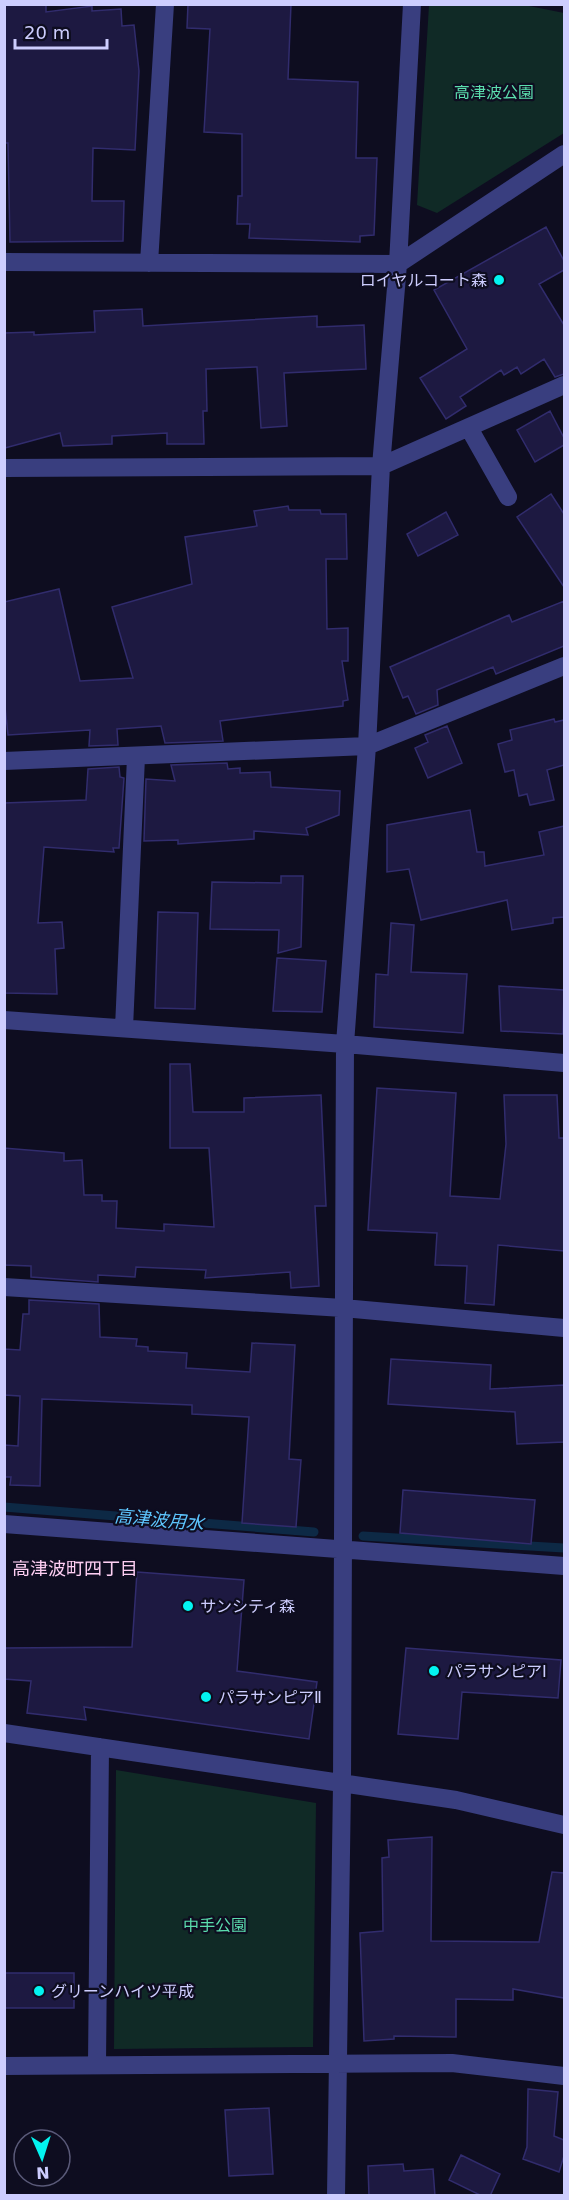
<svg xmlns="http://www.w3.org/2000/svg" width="569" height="2200" viewBox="0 0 569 2200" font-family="'DejaVu Sans','Noto Sans JP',sans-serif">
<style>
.green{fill:#102a26}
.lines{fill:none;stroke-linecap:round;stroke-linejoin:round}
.stream{stroke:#0d2945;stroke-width:9}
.building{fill:#1d1941;stroke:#312c6d;stroke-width:1.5}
.minor{stroke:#393e7f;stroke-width:18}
.poi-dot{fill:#03f4f0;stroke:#0e0d20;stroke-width:2}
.labels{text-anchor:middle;stroke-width:4.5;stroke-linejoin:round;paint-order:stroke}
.park-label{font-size:16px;fill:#5bddad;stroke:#0e0d20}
.poi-label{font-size:16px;fill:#cdcdfe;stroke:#0e0d20;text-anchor:start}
.water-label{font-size:18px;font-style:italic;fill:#5dc5fd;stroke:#0e0d20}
.neighbourhood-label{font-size:18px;fill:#fecff3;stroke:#0e0d20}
</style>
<rect width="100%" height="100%" fill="#0e0d20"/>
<path class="green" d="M429 5H524L564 13V133L437 213 417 205Z
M116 1770 316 1803 313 2047 114 2049Z"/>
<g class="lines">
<path class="stream" d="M4 1507 314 1532
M363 1536 564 1548"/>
</g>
<path class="building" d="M4 4H46V12L92 6V11L121 9 122 26 134 25 139 71 135 150 93 148 92 201H124L123 241 10 242 8 143H4Z
M188 4H291L288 79 358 82 356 158H377L374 235 360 236V242L249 238 250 224H237L238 196H242V134L204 132 210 29 187 28Z
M546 227 564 261V270L539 284 564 325V374L555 377 544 359 521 374 517 367 504 375 501 370 460 397 466 406 446 419 420 378 467 349 434 290Z
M142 309 143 326 317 316V327L364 325 366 369 284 373 287 426 261 428 257 367 206 369 207 411H203L204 444H167V433L112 436V444L63 446 60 433 5 448 4 333 34 332V335L95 332 94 311Z
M550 411 564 438V445L535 462 517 430Z
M551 494 564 514V587L517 517Z
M288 506 289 510H320L321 514H346L347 559H326L327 629 348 628V661H342L348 700 343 701V706L220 721 223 741 165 743 161 726 117 729 118 745 89 746 90 730 8 735 4 697V602L59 589 80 681 133 678 112 607 192 584 185 537 257 526 254 511Z
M446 512 458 535 418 556 407 534Z
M564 601V646L496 674 493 667 437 690 438 705 416 714 408 696 403 698 390 667 509 615 512 622Z
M554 719 555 722 564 720V765L547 770 554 800 530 805 527 794 519 796 514 770 505 772 498 744 512 740 510 730Z
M447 726 462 763 428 778 415 748 428 742 425 735Z
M227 763 228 769 240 768V773L270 772 271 787 340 791 339 815 306 828 308 835 254 831V839L178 844V840L144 841 146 779 175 781 171 765Z
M119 767 120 777 124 778 119 848H113L114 852 44 847 38 923 62 922 64 948 55 949 57 994 4 993V803L86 800 88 769Z
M470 810 477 852H484L485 866 544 855 539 832 564 826V917L553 918V923L512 930 507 900 421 920 409 869 387 872V825Z
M281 876H303L301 947 278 953 279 930 210 929 212 882 281 883Z
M158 912 198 913 195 1009 155 1008Z
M391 923 414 925 411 972 467 974 463 1033 374 1027 376 974 388 975Z
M277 958 326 961 322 1012 273 1011Z
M499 986 564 990 563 1034 501 1031Z
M170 1064H190L193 1112H244V1098L321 1095 326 1206H315L319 1286 291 1288 290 1272 205 1278 206 1270 136 1267 135 1277 98 1275V1282L31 1277V1266L4 1265V1148L64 1153V1161L82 1160 84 1195H102V1201H117L116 1228 164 1231V1224L214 1227 209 1148H170Z
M377 1088 456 1093 450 1196 500 1199 506 1144 504 1095H557L559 1138H564V1251L498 1245 494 1305 465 1303 467 1266 435 1265 437 1233 368 1230Z
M29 1300 99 1304 100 1337 137 1339 136 1346 148 1347V1351L187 1353 186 1368 250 1372 252 1343 295 1345 289 1459 301 1460 296 1527 242 1523 249 1417 192 1414V1405L42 1399 40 1486 10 1485 11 1477H4V1445L18 1446 20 1396 4 1395V1349L20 1350 23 1314H29Z
M391 1359 491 1365 490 1389 564 1385V1442L517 1444 515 1412 388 1404Z
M403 1490 535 1500 531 1544 400 1533Z
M137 1572 244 1580 237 1671 317 1682 309 1739 84 1707 86 1720 27 1713 31 1681 4 1679V1648L132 1647Z
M406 1648 561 1660 558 1698 462 1692 458 1739 398 1734Z
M432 1837 431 1941 539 1942 552 1872 564 1873V1998L513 1989V2000L456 1999V2037L394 2036V2039L364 2041 360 1933 383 1931 382 1858 389 1857 388 1840Z
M4 1973H74V2008H4Z
M528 2089 558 2092 554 2136 564 2140V2156L559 2172 523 2159 527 2147Z
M269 2108 273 2174 229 2176 225 2110Z
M461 2155 500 2174 490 2196H482L449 2180Z
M403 2164 404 2171 433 2169 435 2196H369L368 2166Z"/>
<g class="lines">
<path class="minor" d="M4 262 398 264 564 154
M149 263 165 4
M469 428 508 497
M4 468 381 466 564 385
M4 761 367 746 564 666
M4 1020 345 1044 564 1063
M124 1028 136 757
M4 1287 343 1308 564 1328
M4 1524 564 1566
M4 1733 456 1800 564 1825
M97 2064 100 1747
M4 2066 452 2063 564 2076
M336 2196 342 1784 345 1044 367 746 381 466 398 264 412 4"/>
</g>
<g class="poi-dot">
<circle cx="499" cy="280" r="6"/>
<circle cx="188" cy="1606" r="6"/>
<circle cx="434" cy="1671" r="6"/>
<circle cx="206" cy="1697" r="6"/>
<circle cx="39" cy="1991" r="6"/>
</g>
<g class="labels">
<g class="park-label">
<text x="494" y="98">高津波公園</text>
<text x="215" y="1931">中手公園</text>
</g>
<g class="poi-label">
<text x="487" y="286" text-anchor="end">ロイヤルコート森</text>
<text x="200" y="1612">サンシティ森</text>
<text x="446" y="1677">パラサンピアⅠ</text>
<text x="218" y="1703">パラサンピアⅡ</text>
<text x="51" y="1997">グリーンハイツ平成</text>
</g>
<g class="water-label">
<text transform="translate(159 1520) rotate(5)" y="6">高津波用水</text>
</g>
<g class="neighbourhood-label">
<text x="75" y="1575">高津波町四丁目</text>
</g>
</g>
<rect width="569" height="2200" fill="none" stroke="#cdcdfe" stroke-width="12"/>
<g transform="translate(42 2158) rotate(177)"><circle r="28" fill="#0e0d20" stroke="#5a5a79" stroke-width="1.5"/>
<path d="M0-4.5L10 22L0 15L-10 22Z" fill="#03f4f0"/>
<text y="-9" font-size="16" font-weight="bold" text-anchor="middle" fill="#cdcdfe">N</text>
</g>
<path d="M15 39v9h92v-9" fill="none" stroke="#cdcdfe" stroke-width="3"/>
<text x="24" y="39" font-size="18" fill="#cdcdfe" stroke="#0e0d20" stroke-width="4.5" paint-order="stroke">20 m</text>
</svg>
